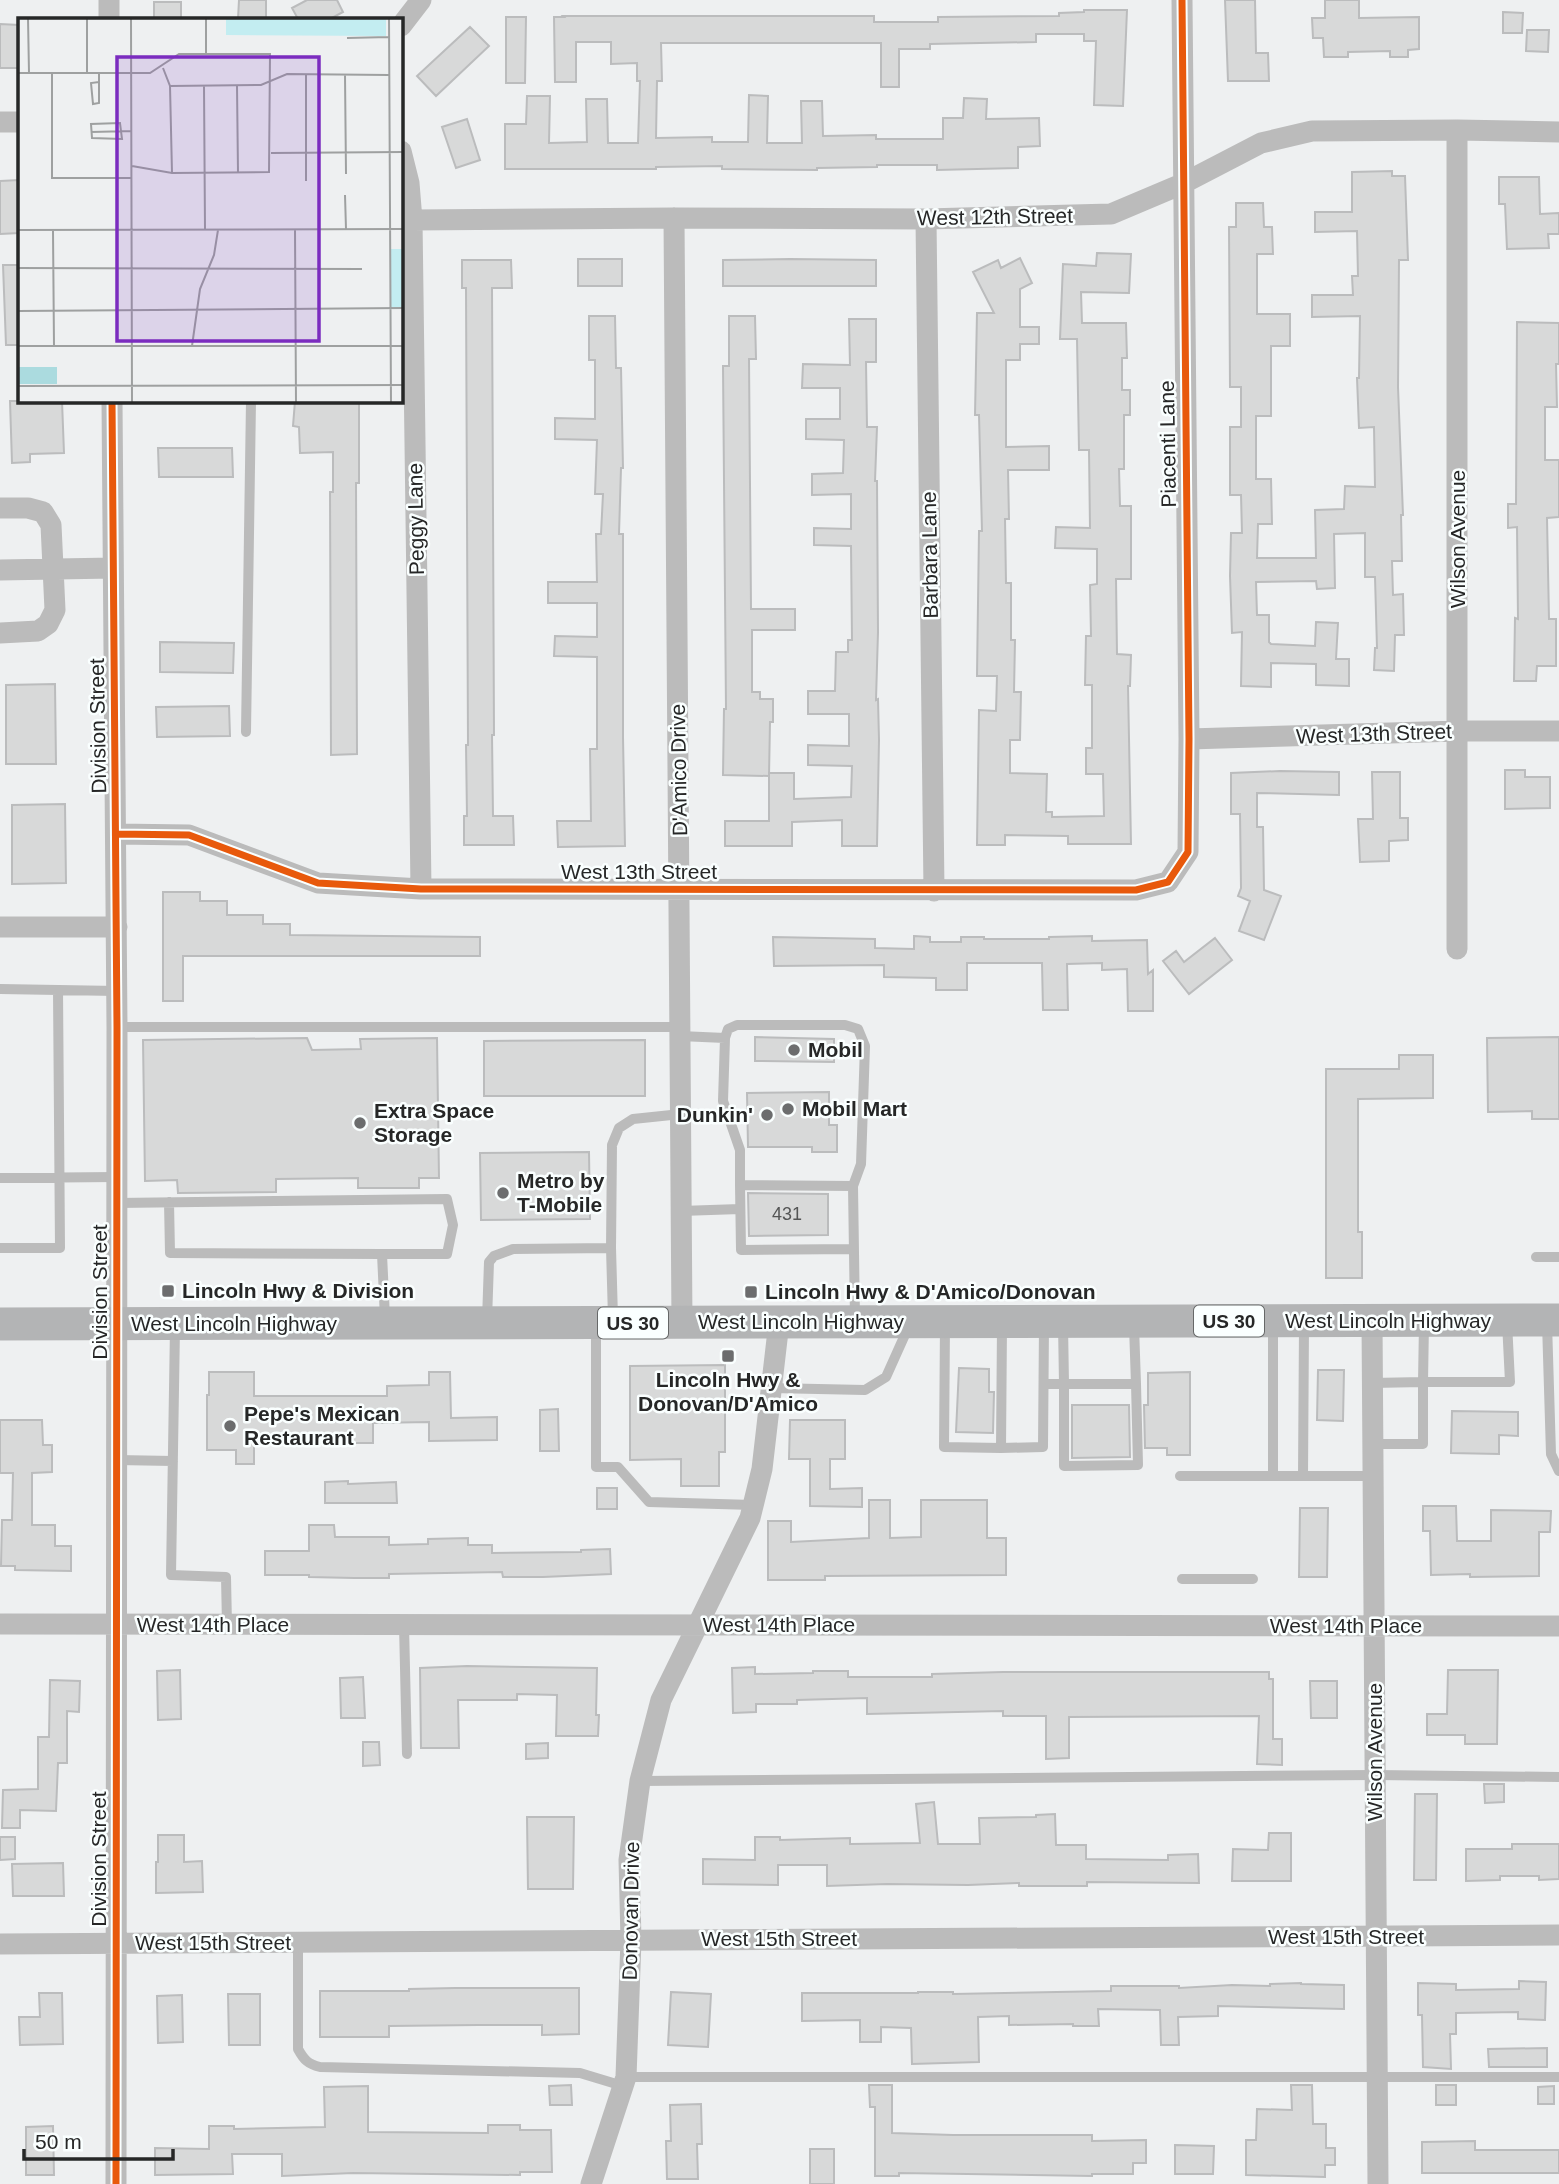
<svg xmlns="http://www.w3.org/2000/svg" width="1559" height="2184" viewBox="0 0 1559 2184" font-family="Arial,sans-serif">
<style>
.building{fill:#d8d9d9;stroke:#bbbcbd;stroke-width:2}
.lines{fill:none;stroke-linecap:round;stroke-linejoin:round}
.lane{stroke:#bbb;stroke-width:10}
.street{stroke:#bbb;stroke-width:21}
.primary{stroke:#b3b4b5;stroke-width:33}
.cycleway-casing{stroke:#faffff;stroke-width:11}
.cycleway{stroke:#e8590c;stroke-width:7}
.poi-dot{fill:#6c6d6e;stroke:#faffff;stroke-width:2.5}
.labels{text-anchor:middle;stroke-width:5;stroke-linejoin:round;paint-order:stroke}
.number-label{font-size:18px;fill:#545555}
.shield{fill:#faffff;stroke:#666868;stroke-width:2}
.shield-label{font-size:19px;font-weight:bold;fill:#262727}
.street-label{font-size:21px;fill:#262727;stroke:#faffff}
.poi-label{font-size:21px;font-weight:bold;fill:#262727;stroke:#faffff;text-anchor:start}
.inset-road{fill:none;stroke:#9ea0a0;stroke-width:2}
.view{fill:#7b2cbf;fill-opacity:0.15;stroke:#7b2cbf;stroke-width:3.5}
.inset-edge{fill:none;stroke:#262727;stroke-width:3.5}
</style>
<rect width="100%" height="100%" fill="#eef0f1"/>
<path class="building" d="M239 0H266V19H238Z
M307 0H337L343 12 330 19H298L292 8Z
M1225 0H1255L1256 53H1268L1269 81H1228Z
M1325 0H1359V18L1419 17V49L1408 50V57H1390V51L1348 52V57H1324L1323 38H1313L1312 18H1325Z
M154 2H181V19H154Z
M1084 10H1127L1123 106 1094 105 1096 41H1084V34H1036V42L930 44V49H899V87H881V43H661L662 81H657L656 138 712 137V142H748L749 95 768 96 767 143H802L801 101H822L823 136 876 135V139H943V118H963L964 98 987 99 986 119 1039 118 1040 146 1018 147V168L937 170V165H877V167L817 168V170L722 169V166L656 167V169H505V124H526L527 96H550L549 143 587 142 586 99H607L608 143H638L640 81H637V63L611 64V42H576V82H555L554 17H564L563 16H874V22H938V17L1059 16V13L1084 12Z
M1503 12 1523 13 1522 33H1503Z
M506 17H526L525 83H506Z
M0 24 19 25V68H0Z
M470 27 489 46 436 96 417 76Z
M1527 30H1549L1548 52 1526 51Z
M467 119 480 160 456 168 442 127Z
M1392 171V176H1405L1408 260H1399L1398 387 1403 515H1401L1402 561H1392L1393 595 1403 594 1404 635H1395L1394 671 1374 670 1375 648H1377L1375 577H1365V533L1334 534 1335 588 1317 589 1316 581 1256 582 1257 615H1269V642L1271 644 1315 646 1316 622 1338 623 1336 659H1349V686L1316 685V664L1271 663V687L1241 686 1242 632 1232 633 1230 576 1231 533H1242L1241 495H1230V427H1241V387H1230L1229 227H1236V203H1263L1264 227H1272L1273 254H1257V314H1290V346H1271V416H1256V479H1271L1272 524H1258L1257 558H1316L1315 510 1344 509 1345 486 1375 487 1374 427 1359 428 1357 378H1359L1360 316 1312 317V295H1353L1352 276H1358L1357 231 1315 232V212H1352V172Z
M1499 177H1539L1540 214 1559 213V234H1548L1549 248 1507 249 1505 204H1499Z
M19 180V233L0 234V181Z
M1097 253 1131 254 1129 293 1081 292 1082 323H1126L1127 358H1122V390H1130V415H1124V469H1119L1120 506H1131V579H1116L1117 654 1131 655 1130 686H1128L1131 844H1068V836L1005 835V845H977L979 710 996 711 997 676H977L979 531H982L979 415H975L977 313H994L973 272 998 260 1001 268 1020 258 1032 283 1020 289V327H1039V344H1020V360H1006V447L1049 446V470H1008L1009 519H1005L1006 583H1011V640H1015L1014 692H1021L1020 740H1010V773L1047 774 1046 812H1052V817L1104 816 1103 774H1086V748H1092V685H1085L1086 636H1091L1090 585 1097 584V549L1055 548 1056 527 1090 528 1089 450H1079L1077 339H1060L1063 264 1096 266Z
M578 259H622V286H578Z
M790 259 876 260V286H723V260Z
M462 260H511L512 288H492L494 735H492L493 816H513L514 845H464V816H467L466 745H468L466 288H462Z
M3 265H19V345H6Z
M589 316H615L616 368H621L623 468H621L619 534H623V737L625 846 558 847 557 821H591L590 749H597V657L554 656 555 636 597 637V603H548V582H597L596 534H601L603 494H595L597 440 555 439V418L595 419V360H589Z
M729 316H755L756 359H749L751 609H795V630H752V692H760V699H773V722H770L769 776 723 775 724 709H726L723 366H729Z
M849 319H876V362H866L867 427H877L875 481H877L878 632 876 700 878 699 879 740 877 846H842V820L792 822V846H725V821H769V773H794V799L851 797 852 766 808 765V745L849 746V714H808V691H835L836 652H848V640H852L851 546 814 545V528L851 529V494L812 495V474L843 473 844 440 806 439V419H840V388H802L803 364 850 365Z
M1517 322 1559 323V364H1556L1557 407H1545V460H1559V517L1547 518 1549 619H1556V666H1537L1536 681H1514L1515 618 1518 619 1517 527 1508 528V504H1516Z
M10 401H62L64 453 30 454V462L12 463Z
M295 401H359V483H356L357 754 331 755 330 492H333V452L300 453 299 427 293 426Z
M158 448H232L233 477H159Z
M160 642 234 643 233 673 160 672Z
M55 684 56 764H6V685Z
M229 706 230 736 157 737 156 707Z
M1505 770H1525V777H1550V808L1505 809Z
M1280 771 1339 772V795L1257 793V827H1263L1264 890 1281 896 1264 940 1239 931 1250 901 1238 896 1241 888 1240 814H1231V773Z
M1372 772H1400V818H1408V840L1389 841V861L1360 862 1358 819H1373Z
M65 804 66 883 12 884V805Z
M163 892H200V901H227V915H263V924H290V935L480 937V956H183V1001H163Z
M914 936 930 937V942H961V937H984V939H1049V937L1092 936V941L1147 940 1148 974 1153 970V1011H1128L1127 969 1102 970V963L1067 964 1068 1010H1043L1042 963H967V990H936V978L884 977V965L774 966 773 937 875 939V948L914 949Z
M1215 938 1232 960 1189 994 1163 961 1176 951 1184 962Z
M755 1037 834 1039V1062L755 1061Z
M1559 1037V1119H1532V1111L1488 1112 1487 1038Z
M307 1038 312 1050 361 1049 360 1039 437 1038 439 1178H419V1188H358V1178L276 1179V1192L178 1193 177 1180 145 1181 143 1040Z
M645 1040V1096H484V1041Z
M1399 1055H1433V1098L1358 1099V1232H1362V1278H1326V1069H1399Z
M829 1092V1125H837V1152H812V1147H748L747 1093Z
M589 1152 590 1219 481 1220 480 1153Z
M748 1193 828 1194V1235L749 1236Z
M725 1365V1452H719V1486H681V1459L630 1460V1366Z
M959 1368 989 1369V1392H994L993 1433 956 1432Z
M1318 1370H1344L1343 1421 1317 1420Z
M209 1372H254V1396H387V1386L429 1385V1372H450L451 1418 497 1417V1440L429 1441V1422L373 1423V1443H254V1464H236V1450H207V1395H209Z
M1190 1372V1455H1167V1448H1145L1144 1405H1148V1373Z
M1072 1405H1129L1130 1457 1072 1458Z
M558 1409 559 1451H540V1410Z
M1452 1411 1518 1412V1436L1499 1435V1454L1451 1453Z
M0 1420H42L43 1445H52V1472L32 1473V1525H55V1546H71V1571L15 1570V1566H1L2 1520H12L13 1473H0Z
M790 1420H845V1459H830V1489L862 1488V1507L810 1506V1459H789Z
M348 1481V1484L396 1482 397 1503H325V1482Z
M597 1488H617V1509H597Z
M869 1500H890V1538L921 1537V1500H987V1538H1006V1575L825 1576V1580H768V1521H791V1542L869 1538Z
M1423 1506H1456L1457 1541H1491V1510L1551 1511 1550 1532H1539V1576L1470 1577V1574L1431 1575 1430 1531H1423Z
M1300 1508H1328L1327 1577H1299Z
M309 1525H334L335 1537H389V1545L428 1544V1539L468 1538V1545H492V1553L581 1552V1550L610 1549 611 1574 543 1577H503L502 1572 389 1574V1578H354L309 1577V1575H265V1551H309Z
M467 1666 597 1668 596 1715H599L598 1736H556L557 1695 517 1694V1700H458L459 1748H421L420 1668Z
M755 1667V1674L813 1673V1671H848V1677H932V1674L1003 1672H1269V1679H1273V1739H1282V1765L1257 1764 1259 1716 1069 1717V1758L1046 1759V1716H1003V1711L867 1714V1698L797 1700V1704H756V1712L733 1713 732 1668Z
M180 1670 181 1719 158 1720 157 1671Z
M1448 1670H1498L1497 1744H1465V1735H1427V1714H1447Z
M363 1677 365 1718H341L340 1678Z
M50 1680 80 1681 79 1712 67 1711V1763H58L56 1811 20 1810V1828H2L3 1790 38 1789V1737H49Z
M1310 1681H1337V1718H1311Z
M363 1742H379L380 1765 363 1766Z
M548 1743V1758L526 1759V1744Z
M1484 1784H1504V1802L1485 1803Z
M1415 1794H1437L1436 1880H1414Z
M934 1802 938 1844H980L979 1818 1036 1817V1815L1055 1814 1056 1845H1086V1859L1168 1860V1855L1198 1854 1199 1883 1087 1882V1886H1019V1883L968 1885 887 1884 827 1886V1865H778V1885L703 1884V1859L755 1860V1837H780V1840L850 1838V1844L920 1843 916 1804Z
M527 1817H574L573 1889H528Z
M1269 1833H1291V1881H1232L1233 1849 1268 1850Z
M158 1835H184V1862L202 1861 203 1892 156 1893V1862H158Z
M0 1837H15V1859L0 1860Z
M1512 1844H1559V1879L1539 1880V1876H1500V1880L1466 1881V1849H1512Z
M63 1863 64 1896H13L12 1864Z
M1519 1981 1546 1982 1545 2020 1518 2019V2012L1456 2013V2034H1450L1451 2069 1423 2067 1422 2015H1418V1983L1456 1984V1990L1519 1989Z
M1301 1983V1984L1344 1985V2009L1218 2006V2016L1178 2017 1179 2045H1161L1160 2010 1098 2009 1099 2026H1073V2024L1009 2025V2016L978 2017 979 2062 912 2064 911 2028 881 2027V2042H860V2020L802 2021V1993H918V1992H953V1994L1111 1991V1986H1179V1988L1232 1985 1270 1986V1984Z
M455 1988H579V2034L542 2035V2025H478L389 2026V2037H320V1991H409V1989Z
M671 1992 711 1994 708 2047 668 2045Z
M39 1993H62L63 2044 20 2045 19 2017H40Z
M228 1994H260V2045H229Z
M182 1995 183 2042 158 2043 157 1996Z
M1547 2048V2067H1489L1488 2049Z
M571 2085 572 2105H550L549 2086Z
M869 2085H892V2133L953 2135H1092V2141L1146 2140V2163H1133V2174H1092V2176L899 2173V2176H875V2107H870Z
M1291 2085H1312L1313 2124H1326V2148H1335V2165H1325V2177L1246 2175V2140H1256L1257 2109 1292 2110Z
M1436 2085H1456V2105H1436Z
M368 2086V2132L488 2133V2125H520V2130H551L552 2172H520V2175L353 2173 282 2176V2154H232L233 2174 155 2175V2148L209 2149V2126H234V2129L325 2127 324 2087Z
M1554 2086V2104H1538V2087Z
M701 2104 702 2144H697L698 2179H667L666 2141H671L670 2105Z
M53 2126 54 2175H26V2127Z
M1475 2141V2150H1559V2173H1422V2142Z
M1175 2145 1214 2146 1213 2174H1175Z
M810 2149H834V2184H810Z"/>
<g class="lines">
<path class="lane" d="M246 732 251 401
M0 989 117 991
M117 1027H680
M680 1036 725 1038
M0 1178 117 1177
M740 1185V1150L723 1101 725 1038 728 1029 737 1025H845L858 1029 865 1046 861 1164 853 1186
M169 1202 170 1253 382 1254
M117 1203 447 1199 453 1225 447 1254H382L385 1318
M681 1211 740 1209
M0 1248H60L58 990
M611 1248 612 1145 619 1128 633 1119 681 1114
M854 1249 741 1250 740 1185 853 1186 855 1319
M1536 1257H1559
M487 1320 489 1262 494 1256 513 1249 611 1248 613 1318
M1547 1323 1551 1454 1559 1471
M945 1324 944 1447 1001 1448 1002 1325
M1063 1324 1064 1384H1136L1134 1326
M596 1325V1467H618L649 1502 753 1505
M175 1327 171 1575 226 1577 227 1625
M1372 1383 1423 1382 1424 1323
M1044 1384H1064V1466L1138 1465 1136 1384
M771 1388 865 1390 886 1377 908 1328
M1372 1444H1423V1382H1510L1507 1322
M1001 1448 1043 1447 1044 1324
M117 1460 173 1461
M1180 1476H1373
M1273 1476V1325
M1303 1476 1304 1325
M1182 1579H1253
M404 1625 407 1754
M640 1781 1375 1775 1559 1777
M298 1942V2049C304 2060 308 2064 320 2067L580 2073 623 2086
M626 2077H1559"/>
<path class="street" d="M109 0V19
M401 26 421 0
M0 122H19
M1457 130V949
M401 151 409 183 412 220 421 889
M674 218 682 1323
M926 219 934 891
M412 220 674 218 926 219 1111 214 1182 184 1261 143 1312 131 1457 130 1559 132
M112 401 117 1027 116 2184
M0 508H28L43 512 51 525 55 610 48 624 38 631 0 633
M0 570 113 568
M1189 739 1458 731H1559
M117 834 189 835 318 883 421 889 1136 890 1168 882 1188 852 1189 739 1182 0
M0 927H117
M1372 1321 1378 2184
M0 1624 1559 1626
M0 1944 1559 1935
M591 2184 626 2077 631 1940 629 1860 640 1781 661 1700 750 1518 762 1469 779 1322"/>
<path class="primary" d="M0 1324 1559 1320"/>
<g class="cycleway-casing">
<path id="cycleway" d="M112 401 117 1027 116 2184
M117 834 189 835 318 883 421 889 1136 890 1168 882 1188 852 1189 739 1182 0"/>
</g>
<use href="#cycleway" class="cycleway"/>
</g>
<g class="poi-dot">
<circle cx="794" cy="1050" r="7"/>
<circle cx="788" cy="1109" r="7"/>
<circle cx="767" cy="1115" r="7"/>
<circle cx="360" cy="1123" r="7"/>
<circle cx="503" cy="1193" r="7"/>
<rect x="161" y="1284" width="14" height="14" rx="3.5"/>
<rect x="744" y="1285" width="14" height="14" rx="3.5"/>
<rect x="721" y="1349" width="14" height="14" rx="3.5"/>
<circle cx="230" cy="1426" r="7"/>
</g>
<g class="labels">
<g class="number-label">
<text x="787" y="1220">431</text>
</g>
<g class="shield">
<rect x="1194" y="1305.5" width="70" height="31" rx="5"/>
<rect x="598" y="1307.5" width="70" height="31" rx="5"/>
</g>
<g class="shield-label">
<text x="1229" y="1328">US 30</text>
<text x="633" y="1330">US 30</text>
</g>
<g class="street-label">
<text transform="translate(995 217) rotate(-1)" y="7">West 12th Street</text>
<text transform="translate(1168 444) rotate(-91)" y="7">Piacenti Lane</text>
<text transform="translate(416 519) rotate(-91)" y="7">Peggy Lane</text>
<text transform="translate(1458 539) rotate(-90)" y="7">Wilson Avenue</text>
<text transform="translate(930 555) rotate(-91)" y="7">Barbara Lane</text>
<text transform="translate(98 726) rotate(-91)" y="7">Division Street</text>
<text transform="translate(1374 734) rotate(-2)" y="7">West 13th Street</text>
<text transform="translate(679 770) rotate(-91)" y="7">D'Amico Drive</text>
<text x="639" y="879">West 13th Street</text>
<text transform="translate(100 1292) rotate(-90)" y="7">Division Street</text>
<text x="1388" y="1328">West Lincoln Highway</text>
<text x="801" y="1329">West Lincoln Highway</text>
<text x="234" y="1331">West Lincoln Highway</text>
<text x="213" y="1632">West 14th Place</text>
<text x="779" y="1632">West 14th Place</text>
<text x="1346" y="1633">West 14th Place</text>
<text transform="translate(1375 1752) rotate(-90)" y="7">Wilson Avenue</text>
<text transform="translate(99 1859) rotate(-90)" y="7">Division Street</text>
<text transform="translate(631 1911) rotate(-89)" y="7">Donovan Drive</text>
<text x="1346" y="1944">West 15th Street</text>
<text x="779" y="1946">West 15th Street</text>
<text x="213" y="1950">West 15th Street</text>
</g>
<g class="poi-label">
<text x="808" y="1057">Mobil</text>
<text x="802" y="1116">Mobil Mart</text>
<text x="374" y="1118">Extra Space<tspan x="374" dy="24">Storage</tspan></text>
<text x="753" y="1122" text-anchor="end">Dunkin'</text>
<text x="517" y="1188">Metro by<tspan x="517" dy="24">T-Mobile</tspan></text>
<text x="182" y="1298">Lincoln Hwy &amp; Division</text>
<text x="765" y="1299">Lincoln Hwy &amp; D'Amico/Donovan</text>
<text x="728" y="1387" text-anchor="middle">Lincoln Hwy &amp;<tspan x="728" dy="24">Donovan/D'Amico</tspan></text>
<text x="244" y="1421">Pepe's Mexican<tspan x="244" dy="24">Restaurant</tspan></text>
</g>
</g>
<g transform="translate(18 18)">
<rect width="385" height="385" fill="#eef0f1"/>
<path d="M208 0H368V18L208 17Z" fill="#c3edf1"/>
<path d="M0 349H39V366H0Z" fill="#abdbdf"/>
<path d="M372 231H385V290H372Z" fill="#c3edf1"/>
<path class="inset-road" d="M10 0 11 55M69 0V55M113 0 114 385M188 0V35M371 0 373 385M329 20 371 19M145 50 152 68 154 155M0 55H132L161 36H252L251 154 154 155 114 148M34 55V160H114M81 55V85L75 86 73 65 81 64M288 56V163M327 57 328 156M152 68 243 67 269 56 371 57M186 68 187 211M219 68 220 155M102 105 104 121 74 120 73 106ZM73 114 114 113M253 135 385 134M327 177 328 211M277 211 278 385M0 212 385 211M35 213 36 328M0 250 344 251M0 293 385 290M0 328H385M174 328 182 271 196 237 200 212M0 368 385 367"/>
<path class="view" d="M99 39H301V323H99Z"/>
<rect width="385" height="385" class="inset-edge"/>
</g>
<path d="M24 2149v10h149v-10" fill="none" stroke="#262727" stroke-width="3.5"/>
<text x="35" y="2149" font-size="21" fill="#262727" stroke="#faffff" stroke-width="5" paint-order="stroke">50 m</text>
</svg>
